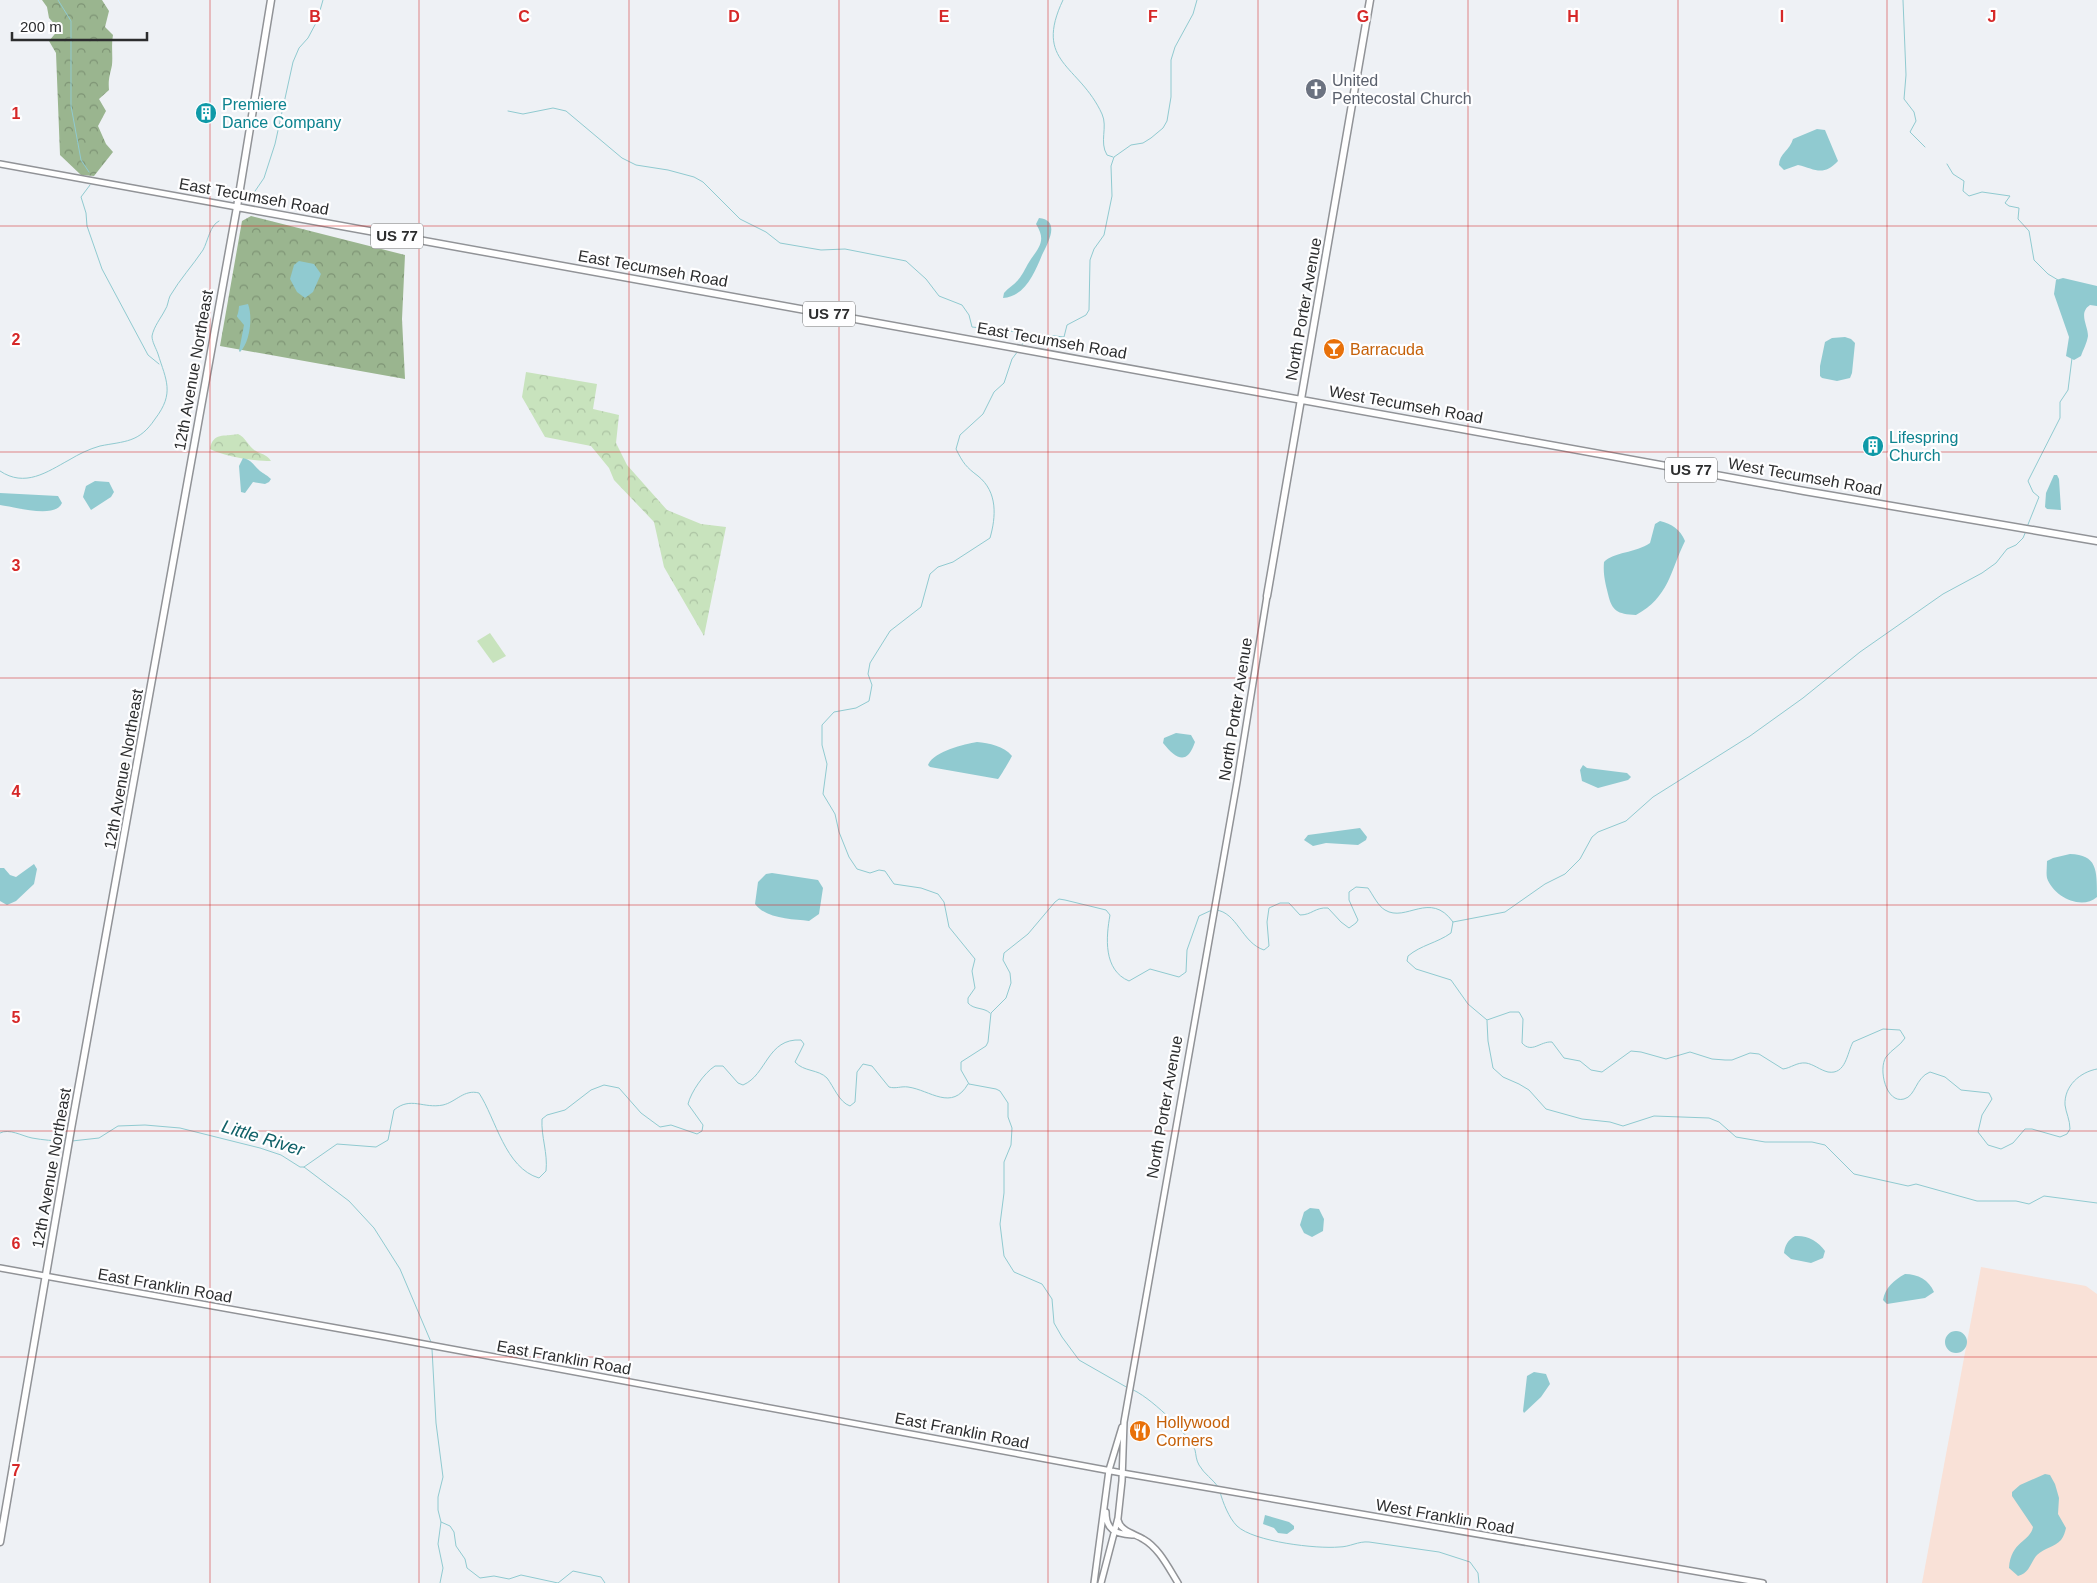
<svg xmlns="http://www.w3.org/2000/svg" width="2097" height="1583" viewBox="0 0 2097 1583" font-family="Arial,sans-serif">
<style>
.education{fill:#f9e1d7}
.forest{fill:url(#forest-crowns)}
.park{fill:url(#park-crowns)}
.pitch{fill:#c8e3bd}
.water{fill:#90cad0}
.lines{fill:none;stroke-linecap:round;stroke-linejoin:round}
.stream{stroke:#90cad0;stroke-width:1}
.minor-casing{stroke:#919397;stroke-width:8}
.major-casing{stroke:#919397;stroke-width:9}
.minor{stroke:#fff;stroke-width:5}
.major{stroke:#fff;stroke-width:6}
.grid{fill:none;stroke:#d62828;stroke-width:1;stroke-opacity:0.55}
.labels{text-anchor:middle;stroke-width:4.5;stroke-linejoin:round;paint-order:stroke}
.shield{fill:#fefeff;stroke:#6b6c6d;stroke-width:1}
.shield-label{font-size:15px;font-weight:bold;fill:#2c2d2e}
.worship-label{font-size:16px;fill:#5b616d;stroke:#fefeff;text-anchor:start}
.culture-label{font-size:16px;fill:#0d838f;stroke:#fefeff;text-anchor:start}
.street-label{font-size:16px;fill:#2c2d2e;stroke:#fefeff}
.food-label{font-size:16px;fill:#c56008;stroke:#fefeff;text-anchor:start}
.water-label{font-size:18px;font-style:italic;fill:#106168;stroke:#fefeff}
.grid-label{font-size:16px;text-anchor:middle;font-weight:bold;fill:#d62828;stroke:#fefeff;stroke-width:4.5;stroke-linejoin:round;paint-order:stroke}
</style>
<defs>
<pattern id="forest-crowns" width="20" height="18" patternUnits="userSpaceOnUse" patternTransform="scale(1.25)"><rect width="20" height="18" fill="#9ab58f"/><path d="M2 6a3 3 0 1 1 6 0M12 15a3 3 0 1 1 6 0" fill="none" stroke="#7e9475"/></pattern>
<pattern id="park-crowns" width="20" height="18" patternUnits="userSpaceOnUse" patternTransform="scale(1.25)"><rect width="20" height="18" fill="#c8e3bd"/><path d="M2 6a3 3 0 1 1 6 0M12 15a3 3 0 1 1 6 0" fill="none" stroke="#acc3a3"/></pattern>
</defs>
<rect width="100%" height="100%" fill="#eef1f5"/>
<path class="education" d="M1981 1267 2086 1286 2097 1294V1583H1922Z"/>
<path class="forest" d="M42 0H102L109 11 105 27 113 35C111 45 113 55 112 65 110 75 108 79 109 90L99 99 106 111 98 126 106 144 113 152 94 176 81 175 60 155 56 53 49 41 59 29 49 18 47 7Z
M251 216 405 255 402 319 405 379 220 346 242 221Z"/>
<path class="park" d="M526 372 597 384 593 409 619 415 616 443 627 465 667 510 701 524 726 527 704 636 664 567 654 522 614 480 609 468 591 446 545 437 522 397Z
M238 434C246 438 247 444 253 449 260 455 266 453 271 461 253 461 226 457 210 449 213 432 224 437 238 434Z"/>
<path class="pitch" d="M490 633 506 656 493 663 477 641Z"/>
<path class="water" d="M1817 129 1825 130 1838 161C1823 177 1815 169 1798 165L1784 170 1779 165C1779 154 1790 150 1793 139Z
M1039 218C1061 220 1048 243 1042 255 1035 272 1025 297 1003 298L1004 293C1008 288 1014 285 1018 280 1024 273 1026 266 1031 259 1040 246 1046 240 1036 224Z
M299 261 314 264 321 274 313 292 305 298 297 292 290 279 294 265Z
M2063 278 2097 286V306L2090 305C2078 313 2088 325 2088 336 2087 343 2083 350 2081 356L2074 360 2066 356 2069 337 2054 294 2056 280Z
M248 304C253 317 250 342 240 352L239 351 244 325C233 311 238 322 239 306Z
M1845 337 1851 339 1855 343 1852 373 1850 378 1837 381 1822 378 1820 376V366L1825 342 1832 338Z
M243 458C252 460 253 465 260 471 264 474 267 475 271 479L269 482 265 484 253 482 245 493 241 492 239 466Z
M2054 475H2057L2059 479 2061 510 2047 509 2045 507 2046 493Z
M95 481 109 482 114 492 111 497 91 510 83 497 86 486Z
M0 493 58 496 62 503C55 519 16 507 0 505Z
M1660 521C1672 524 1680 529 1685 541 1670 572 1669 597 1636 615 1617 614 1612 611 1608 594 1605 582 1603 574 1604 562 1613 552 1636 553 1650 543L1655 524Z
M1176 733 1191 735 1195 742C1187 766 1176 759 1163 743L1164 738Z
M977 742C989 743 1004 746 1012 756 1010 760 1000 777 998 779L930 767 928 765C933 752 964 744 977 742Z
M1583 765 1587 768 1627 773 1631 777 1628 780 1598 788 1582 781 1580 770Z
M1360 828 1367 837 1366 840 1358 845 1326 843 1313 846 1304 840 1308 835Z
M2070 854C2097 855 2097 869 2097 897 2081 911 2053 896 2047 878 2046 873 2047 867 2047 861L2053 858Z
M34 864 37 869 34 884 16 901 7 905 0 901V868H4L10 875 16 877Z
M772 873 818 880 823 888 819 914 809 921C792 919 766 919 755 904L758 882 766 874Z
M1310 1208 1319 1209 1324 1219 1323 1231 1312 1237 1304 1233 1300 1225 1304 1212Z
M1795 1236C1807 1235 1818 1241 1825 1251L1823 1258 1811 1263 1791 1259 1784 1253C1785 1245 1788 1240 1795 1236Z
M1905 1274C1918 1274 1929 1280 1934 1292L1925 1298 1887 1304 1883 1300C1885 1288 1894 1280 1905 1274Z
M1945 1342a11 11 0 1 1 22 0a11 11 0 1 1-22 0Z
M1534 1372 1546 1374 1550 1384 1541 1397 1524 1413 1523 1411 1527 1376Z
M2045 1474 2050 1475 2055 1484 2059 1498 2058 1514 2066 1528C2065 1532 2064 1536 2061 1540 2055 1547 2044 1548 2037 1555 2030 1563 2030 1573 2018 1576L2009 1568C2011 1541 2030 1542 2033 1527L2012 1496V1492L2020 1485Z
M1265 1515 1289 1522 1294 1526V1529L1287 1534 1278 1533 1274 1528 1263 1524Z"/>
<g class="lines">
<path class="stream" d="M58 0 71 21V106L81 160 89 172
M1063 0C1033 63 1079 64 1102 114 1108 127 1099 142 1107 155L1113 157
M1903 0 1906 75 1904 99 1914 112 1916 121 1910 132 1925 147
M508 111 523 114 553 108 566 111 622 158 636 165 668 170 694 177 703 182 740 219 766 232 780 243 821 250 845 249 906 261 926 279 939 296 962 305 969 315 972 327 1064 337 1067 325 1086 315 1089 310 1090 260 1094 249 1104 235 1112 196 1111 166 1114 157 1131 145 1143 143 1151 138 1163 128 1167 121 1171 97V60L1175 47 1193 14 1197 0
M1947 164 1953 174 1964 181 1963 191 1969 196 1982 192 2010 196 2005 203 2009 206 2019 208 2018 219 2029 231 2034 260 2048 274 2058 280
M90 185 81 197 86 213 87 226 102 269 148 355 159 364
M251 197 264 178 275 144 293 62 299 48 308 38 317 21 323 0
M1021 346 1031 333
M0 471C25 488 47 472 69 460 79 454 89 449 100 446 125 441 139 443 155 419 175 393 166 380 158 354 156 348 152 342 152 336 154 326 161 318 165 310 168 306 168 300 170 296 180 279 193 265 203 250 208 241 210 225 219 221
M2027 527 2039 497 2033 492 2028 481 2060 418V402L2068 390 2072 358
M1216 910C1237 912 1242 943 1264 950L1269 946 1267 922 1269 908 1280 903H1289L1300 915C1312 915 1315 907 1328 908L1341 922 1349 928 1356 923 1358 920 1349 900V892L1356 887 1368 888C1373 895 1378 906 1385 910 1406 923 1430 890 1453 922L1451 933C1437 943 1421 945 1408 956L1407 961 1416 969 1451 980 1468 1004 1487 1020
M1453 922 1505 912 1545 884 1565 874 1580 859 1592 837 1598 832 1626 821 1653 797 1750 736 1803 698 1860 652 1943 594 1982 573 1996 563 2007 549 2016 545 2023 538 2026 531
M990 1013C984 1007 974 1010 968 1003V998L975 988 972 971 975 959 949 927 944 902 938 894 921 888 894 884 885 871 879 870 870 873 857 869 849 857 839 832 835 814 823 794 827 764 822 745V725L834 712 856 708 869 701 872 685 868 674 870 663 890 631 921 607 930 574 938 567 953 562 990 538C996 517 998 492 978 476 966 467 963 463 956 449L960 435 983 414 994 392 1004 383 1012 359 1018 351
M1487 1020 1510 1012H1519L1523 1019 1522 1043C1532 1054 1540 1041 1552 1042L1564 1058 1580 1061 1591 1070 1602 1072 1631 1051 1641 1052 1666 1059 1690 1052 1712 1059 1725 1060H1732L1750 1053 1759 1054 1783 1069C1791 1068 1797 1062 1806 1063 1813 1064 1820 1070 1828 1072 1846 1075 1847 1053 1853 1042L1883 1029 1900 1030 1905 1038C1900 1046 1892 1049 1886 1057 1878 1069 1886 1104 1904 1099 1916 1096 1915 1078 1930 1072L1945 1077 1961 1090 1989 1093 1992 1099 1982 1115 1978 1132 1988 1145 2001 1149 2013 1143 2025 1129H2032L2060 1137 2067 1134 2070 1129C2070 1120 2066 1113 2065 1105 2064 1086 2080 1072 2097 1069
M1487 1021 1488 1041 1493 1068 1503 1077 1519 1084 1529 1090 1546 1109 1582 1119 1610 1122 1623 1126 1654 1116 1709 1118 1719 1122 1736 1137 1765 1142H1812L1825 1145 1854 1174 1908 1186 1916 1184 1977 1201H2016L2029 1204 2044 1196 2097 1203
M969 1084 961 1070V1062L986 1046 988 1042 991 1013 1006 998 1011 983 1010 973 1003 960 1004 953 1028 934 1055 902 1059 899 1065 900 1106 910 1110 915C1106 937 1103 970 1129 981L1150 969 1179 977 1186 972 1187 950 1199 916 1212 910
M969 1084 996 1089 1000 1091 1008 1103V1117L1012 1128 1011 1145 1004 1162V1193L1000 1224 1004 1256 1014 1272 1042 1284 1052 1299 1054 1323 1062 1337 1079 1360 1128 1388
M0 1133C9 1128 22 1136 32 1138 43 1140 54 1141 65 1141
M72 1141 99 1138 118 1126 145 1125 180 1128 260 1148 281 1155 300 1167H304L349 1201 374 1228 400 1269 431 1342
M304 1167 337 1144 376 1147 388 1140 394 1110C411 1096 423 1109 443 1105 456 1102 464 1089 479 1093 496 1119 505 1168 539 1178L546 1171C548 1153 541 1137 542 1119L547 1115 565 1110 591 1090 604 1085 619 1088 641 1113 660 1127 671 1125 697 1134 702 1131 703 1125 688 1104C691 1092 704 1073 715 1066H723L738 1083 743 1085C767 1075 767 1038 801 1040L804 1044 795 1062C804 1072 818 1069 827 1078 834 1087 839 1102 850 1106L855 1102 857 1072 863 1064 872 1066 889 1087C896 1089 901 1086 908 1087 930 1090 952 1112 968 1084
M432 1349 436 1423 443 1477 438 1497V1510L441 1522 438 1544 443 1568 440 1583
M1131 1389C1148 1395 1188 1433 1195 1450 1196 1454 1196 1460 1199 1465 1204 1474 1213 1479 1219 1488
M1220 1492C1223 1503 1229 1518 1237 1526 1254 1542 1317 1549 1339 1547 1350 1547 1358 1541 1369 1542L1439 1552 1470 1562 1478 1573 1479 1583
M441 1522 450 1526 454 1532 456 1546 465 1559 467 1568 480 1578 494 1576 509 1579 521 1575 558 1583 573 1571 601 1577 605 1583"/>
<g class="minor-casing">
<path id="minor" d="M0 164 237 207
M0 1268 386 1337 1122 1473 1763 1583
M1106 1512C1106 1530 1115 1534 1132 1535
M1118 1520C1120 1531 1135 1534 1143 1539 1159 1548 1168 1567 1178 1583
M1094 1583 1109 1470 1122 1427
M1101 1583 1118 1518 1122 1481 1124 1422 1237 782 1267 596"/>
</g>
<g class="major-casing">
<path id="major" d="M237 207 1804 491 2097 541
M1267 596 1370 0
M0 1542 71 1129 237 207 271 0"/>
</g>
<use href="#minor" class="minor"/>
<use href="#major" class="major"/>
</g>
<path class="grid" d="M210 0V1583M419 0V1583M629 0V1583M839 0V1583M1048 0V1583M1258 0V1583M1468 0V1583M1678 0V1583M1887 0V1583M0 226H2097M0 452H2097M0 678H2097M0 905H2097M0 1131H2097M0 1357H2097"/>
<defs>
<g id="church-disc" transform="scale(1.125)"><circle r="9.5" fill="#6b7280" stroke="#fefeff"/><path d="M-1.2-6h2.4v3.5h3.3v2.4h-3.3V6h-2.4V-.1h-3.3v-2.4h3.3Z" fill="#fff"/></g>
<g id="building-disc" transform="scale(1.125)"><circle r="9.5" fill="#0f9aa8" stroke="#fefeff"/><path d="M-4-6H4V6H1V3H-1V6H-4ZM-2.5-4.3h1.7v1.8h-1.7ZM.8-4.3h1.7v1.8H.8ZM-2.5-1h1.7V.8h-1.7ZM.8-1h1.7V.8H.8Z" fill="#fff"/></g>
<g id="bar-disc" transform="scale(1.125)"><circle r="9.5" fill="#e8710a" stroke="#fefeff"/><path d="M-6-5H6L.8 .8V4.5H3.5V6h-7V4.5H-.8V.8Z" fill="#fff"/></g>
<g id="restaurant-disc" transform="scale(1.125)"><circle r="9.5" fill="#e8710a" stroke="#fefeff"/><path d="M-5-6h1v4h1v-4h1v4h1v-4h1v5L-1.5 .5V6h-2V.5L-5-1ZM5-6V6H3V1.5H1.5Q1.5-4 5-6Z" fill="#fff"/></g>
</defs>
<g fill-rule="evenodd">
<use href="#church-disc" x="1316" y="89"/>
<use href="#building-disc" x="206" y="113"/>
<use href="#bar-disc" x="1334" y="349"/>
<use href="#building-disc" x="1873" y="446"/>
<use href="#restaurant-disc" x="1140" y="1431"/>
</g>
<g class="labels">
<g class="shield">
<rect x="371" y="223.5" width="52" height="25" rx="4"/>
<rect x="803" y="301.5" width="52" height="25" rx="4"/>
<rect x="1665" y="457.5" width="52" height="25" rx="4"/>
</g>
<g class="shield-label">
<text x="397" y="241">US 77</text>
<text x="829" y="319">US 77</text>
<text x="1691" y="475">US 77</text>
</g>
<g class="worship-label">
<text x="1332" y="86">United<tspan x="1332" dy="18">Pentecostal Church</tspan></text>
</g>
<g class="culture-label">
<text x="222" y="110">Premiere<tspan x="222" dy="18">Dance Company</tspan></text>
<text x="1889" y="443">Lifespring<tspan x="1889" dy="18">Church</tspan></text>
</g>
<g class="street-label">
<text transform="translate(254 196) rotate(10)" y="6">East Tecumseh Road</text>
<text transform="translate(653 268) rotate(10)" y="6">East Tecumseh Road</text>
<text transform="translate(1303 309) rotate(-80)" y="6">North Porter Avenue</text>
<text transform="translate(1052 340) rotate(10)" y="6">East Tecumseh Road</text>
<text transform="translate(193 370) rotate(-80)" y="6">12th Avenue Northeast</text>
<text transform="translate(1406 404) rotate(10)" y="6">West Tecumseh Road</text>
<text transform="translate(1805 476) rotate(10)" y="6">West Tecumseh Road</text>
<text transform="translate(1235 709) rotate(-81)" y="6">North Porter Avenue</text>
<text transform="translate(123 769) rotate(-80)" y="6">12th Avenue Northeast</text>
<text transform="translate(1164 1107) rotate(-80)" y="6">North Porter Avenue</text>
<text transform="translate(51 1168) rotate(-80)" y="6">12th Avenue Northeast</text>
<text transform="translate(165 1285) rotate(10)" y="6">East Franklin Road</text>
<text transform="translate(564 1357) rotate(10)" y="6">East Franklin Road</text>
<text transform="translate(962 1430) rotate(11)" y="6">East Franklin Road</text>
<text transform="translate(1445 1516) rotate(10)" y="6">West Franklin Road</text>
</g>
<g class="food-label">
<text x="1350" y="355">Barracuda</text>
<text x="1156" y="1428">Hollywood<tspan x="1156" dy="18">Corners</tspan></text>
</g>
<g class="water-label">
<text transform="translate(263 1138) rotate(17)" y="6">Little River</text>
</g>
</g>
<g class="grid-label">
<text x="315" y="22">B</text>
<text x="524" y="22">C</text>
<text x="734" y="22">D</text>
<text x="944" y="22">E</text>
<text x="1153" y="22">F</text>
<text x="1363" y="22">G</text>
<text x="1573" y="22">H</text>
<text x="1782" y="22">I</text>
<text x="1992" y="22">J</text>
<text x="16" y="119">1</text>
<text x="16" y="345">2</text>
<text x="16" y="571">3</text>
<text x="16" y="797">4</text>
<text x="16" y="1023">5</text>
<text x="16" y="1249">6</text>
<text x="16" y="1476">7</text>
</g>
<path d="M12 32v8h135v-8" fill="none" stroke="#2c2d2e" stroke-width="2.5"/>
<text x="20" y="32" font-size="15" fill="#2c2d2e" stroke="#fefeff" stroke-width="4" paint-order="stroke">200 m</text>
</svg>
